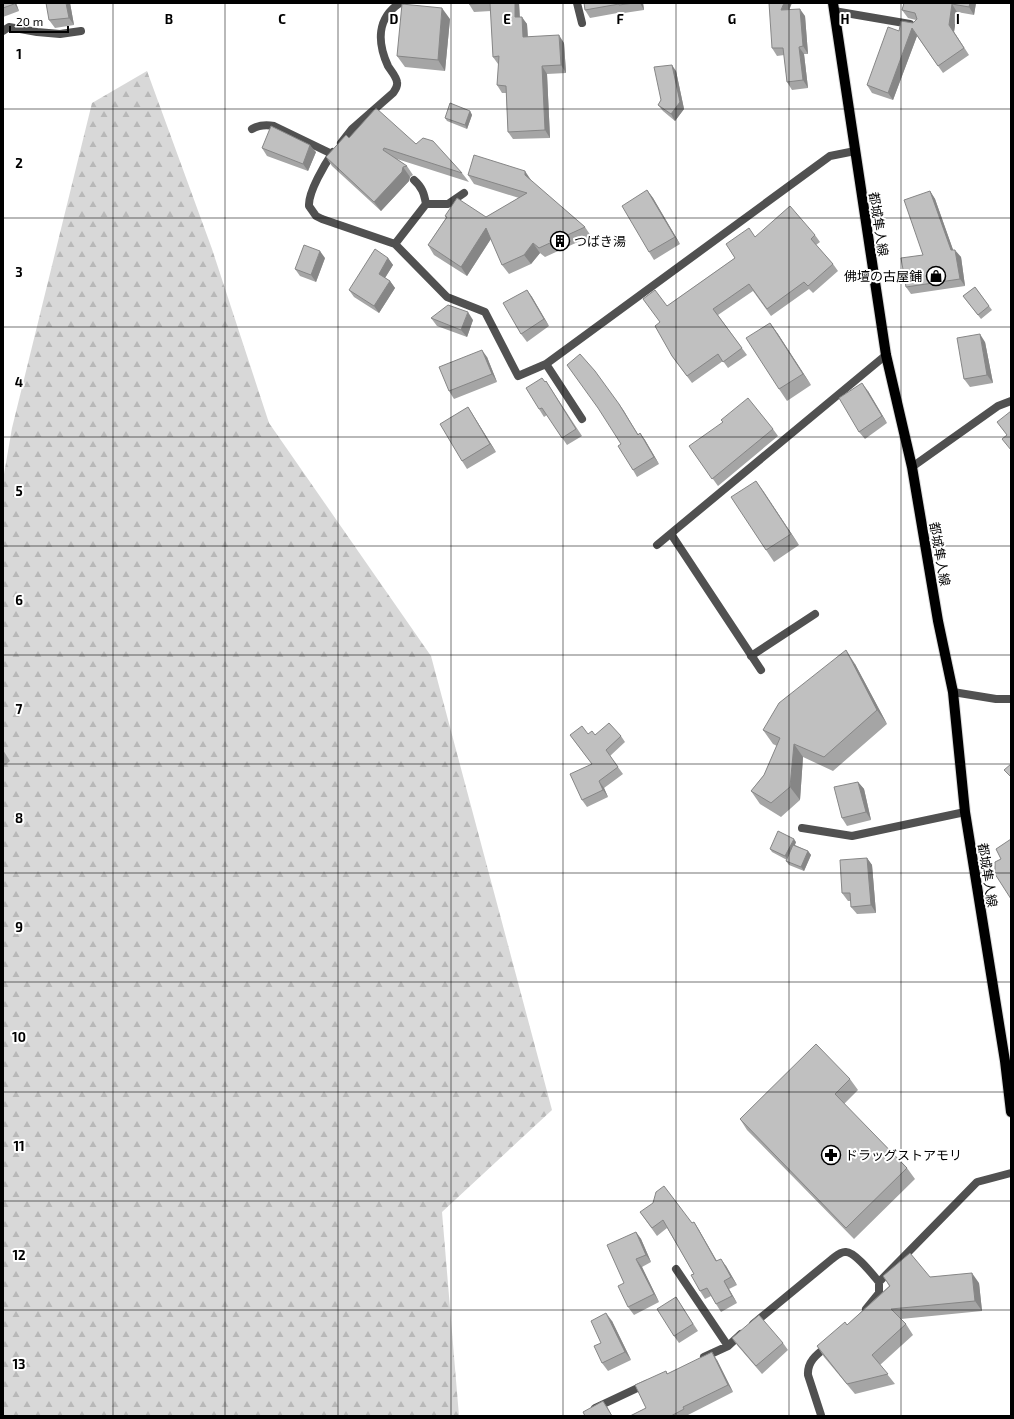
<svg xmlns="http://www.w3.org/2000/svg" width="1014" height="1419" viewBox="0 0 1014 1419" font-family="'Exo 2','Noto Sans JP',sans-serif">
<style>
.forest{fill:url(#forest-firs)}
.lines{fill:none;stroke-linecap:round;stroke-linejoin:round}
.primary-casing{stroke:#dbdbdb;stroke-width:12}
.street{stroke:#515151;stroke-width:8}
.primary{stroke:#000;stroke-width:10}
.wall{fill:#a5a5a5}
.shaded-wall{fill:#868686}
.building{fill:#c0c0c0;stroke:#868686}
.grid{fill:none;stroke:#000;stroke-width:1;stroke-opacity:0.55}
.labels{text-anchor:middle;stroke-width:4;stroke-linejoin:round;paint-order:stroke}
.street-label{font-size:13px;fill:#000;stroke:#fff}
.poi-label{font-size:13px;fill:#000;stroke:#fff;text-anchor:start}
.grid-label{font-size:13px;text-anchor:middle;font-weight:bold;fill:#000;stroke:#fff;stroke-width:4;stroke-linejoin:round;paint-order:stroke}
</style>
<defs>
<pattern id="forest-firs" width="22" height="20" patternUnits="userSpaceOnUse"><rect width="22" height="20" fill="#d8d8d8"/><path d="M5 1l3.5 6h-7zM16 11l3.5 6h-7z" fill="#b8b8b8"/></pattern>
</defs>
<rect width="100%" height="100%" fill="#fff"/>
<path class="forest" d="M147 71 212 249 269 423 431 656 552 1110 442 1212 459 1416H3V480L12 428 92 103Z"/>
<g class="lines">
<g class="primary-casing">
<path id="primary" d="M833 3 886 355 912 467 938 621 953 692 965 812 1005 1061 1011 1112"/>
</g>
<path class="street" d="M577 3 582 23
M834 11 910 24
M3 31 9 27 37 32 60 34 81 31
M252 129C259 125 265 124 274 126L332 154
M341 143 352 129 393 93C395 90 398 87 397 82 396 76 391 71 388 66 377 42 377 18 400 3
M333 152C325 164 308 192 309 206L316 216 322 219 395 244 447 297 485 312 518 376 546 364 830 156 855 151
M414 180C422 187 424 193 426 204
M395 244 426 204H448L464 193
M546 364 582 419
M912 467 998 406 1011 401
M671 534 761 670
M657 545 886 355
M751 656 815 614
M953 692 996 699H1011
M802 828 852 836 965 812
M676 1269 728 1346
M866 1309 879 1293V1282
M753 1324 832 1259C836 1256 841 1251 846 1252 855 1252 873 1275 879 1282L977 1182 1011 1173
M704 1357 728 1346 741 1334
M595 1408 646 1384
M821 1415 808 1375C807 1360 819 1353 829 1345"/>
<use href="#primary" class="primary"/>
</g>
<path class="wall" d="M3 3H16L19 11 3 17Z
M70 3 74 25 55 28 49 20Z
M469 3H519L520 17 527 24 528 37 564 43 566 73 547 74 550 138 513 139 508 132 506 93H502L497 85 499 64H498L493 57 491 11 474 12 469 4Z
M584 3H643L644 10 624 13 623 12 590 18 585 10Z
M904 3H976L974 15 957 12 954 32 969 55 943 73 917 36 893 100 872 93 867 85 899 31 913 23 916 20 908 18 902 10Z
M789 10 805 16 808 54H804L808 88 792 90 787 82 784 55 777 56 772 48Z
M450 19 445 71 405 67 397 56Z
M676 71 684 109 675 121 663 111 658 105 661 100Z
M470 111 472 115 467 129 447 121 445 118Z
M349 138 416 144 462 173 469 182 397 159 407 166 413 175 410 177 409 181 381 211 332 166 326 157Z
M262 148 316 152 308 171 267 156Z
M468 175 531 180V181L585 227 591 236 545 257 540 253 531 264 509 274 502 265 491 239 467 276 434 255 428 245 446 218 445 216 486 217 519 198 474 184Z
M647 190 653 198 680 244 654 260 649 252Z
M930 191 935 199 953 250 961 257 965 286 911 294 906 287 923 255Z
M815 235 820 242 816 245 833 264 838 271 813 293 809 289 771 316 753 291 718 315 747 355 728 368 723 361 692 383 672 356 667 306 735 258 755 237Z
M325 258 316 282 300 276 295 269Z
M388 258 393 265 385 278 390 281 395 288 379 313 354 297 349 290Z
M975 287 992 310 981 319 963 296Z
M527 290 532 297 549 326 527 342 521 334Z
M431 318 473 320 467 337 437 326Z
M770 323 778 334 811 385 787 401 779 389Z
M985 342 993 383 970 387 964 379Z
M487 357 497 382 454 399 449 391Z
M546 381 582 436 567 445 547 415 544 417 539 409 545 382Z
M868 391 887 423 865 439 859 432Z
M619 404 638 434 640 433 645 440 659 464 637 477 633 470 621 444Z
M468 407 473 415 496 452 467 469 462 461Z
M773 429 778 436 718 486 689 446Z
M756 481 799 545 774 562 766 550Z
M855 664 887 724 833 771 803 757 800 800 781 817 760 804 751 791 764 775 777 746 773 744 763 730Z
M588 734 595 735 621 736 625 742 610 756 623 774 604 788 608 797 587 807 582 800 592 764 570 735Z
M3 750 10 761 3 767Z
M858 782 864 789 871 820 847 826 842 818Z
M796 842 795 845 808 851 811 855 804 871 789 865 786 861 787 860 772 852 770 849Z
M867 858 872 865 876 913 857 914 851 907V901H848L842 893Z
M850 1079 858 1090 844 1104 907 1168 915 1179 854 1239 747 1130 740 1119Z
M640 1212 692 1223 694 1222 699 1230 717 1261 726 1266 737 1285 729 1289 737 1303 721 1312 711 1296 705 1299 700 1291 694 1274 667 1228 657 1236Z
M636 1232 641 1239 651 1262 642 1267 659 1302 634 1315 628 1307Z
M883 1276 930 1277 979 1283 982 1311 901 1319 906 1324 913 1335 880 1365 895 1384 855 1394 824 1357 817 1346 847 1325 889 1286Z
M676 1297 698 1331 679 1343 674 1336Z
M612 1321 631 1360 608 1371 602 1363 601 1343Z
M732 1338 783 1343 788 1350 762 1374 737 1345Z
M717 1360 733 1392 688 1415 689 1416H630L646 1408 666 1371 668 1374Z"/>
<path class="shaded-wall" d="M14 3H16L19 11Z
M66 3H70L74 25 69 18Z
M515 3H519L520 25 515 17Z
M640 3H643L644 10Z
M784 3H792L786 18 781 10Z
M970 3H976L974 15 969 7Z
M952 4 957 12 954 32 969 55 949 25Z
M442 8 450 19 445 71 438 60Z
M800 9 805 16 808 54 803 46Z
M522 17 527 24 528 44 523 37Z
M912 28 917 36 893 100 888 93Z
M559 35 564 43 566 73 561 65Z
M799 47 804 54 808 88 803 80Z
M672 65 676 71 684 109 675 121 671 114Z
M542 66 547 74 550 138 545 130Z
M470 111 472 115 467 129 465 125Z
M310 145 316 152 308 171 303 164Z
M403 167 410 177 409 181 381 211 374 202Z
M525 171 531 180V185L525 175Z
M647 190 653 198 680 244 675 237Z
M930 191 935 199 956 258 951 250Z
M486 228 492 237 467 276 461 267Z
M533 243 540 253 531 264 524 255Z
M955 250 961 257 965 286 960 279Z
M320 251 325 258 316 282 311 275Z
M388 258 393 265 383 281 379 274Z
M390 281 395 288 379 313 374 306Z
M527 290 532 297 549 326 544 319Z
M468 312 473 320 467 337 461 330Z
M770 323 778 334 811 385 803 374Z
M980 334 985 342 993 383 987 375Z
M482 350 487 357 497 382 492 374Z
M862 383 868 391 887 423 882 416Z
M619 404 624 411 642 442 638 435Z
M468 407 473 415 496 452 490 444Z
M640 433 645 440 659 464 654 457Z
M756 481 764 492 799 545 791 534Z
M846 650 855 664 887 724 877 710Z
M794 744 803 757 800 800 790 787Z
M599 781 604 788 608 797 603 790Z
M858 782 864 789 871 820 866 812Z
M794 839 796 842 788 860 785 856Z
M808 851 811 855 804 871 801 867Z
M867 858 872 865 876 913 871 905Z
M694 1222 699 1230 721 1269 716 1261Z
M636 1232 641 1239 651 1262 646 1255Z
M636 1259 642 1267 659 1302 654 1294Z
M721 1259 726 1266 737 1285 731 1277Z
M972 1273 979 1283 982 1311 975 1301Z
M724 1281 729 1289 737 1303 732 1296Z
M606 1313 612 1321 631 1360 625 1352Z
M712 1352 717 1360 733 1392 728 1385Z
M603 1401 608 1408 612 1416Z"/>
<path class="building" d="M3 3H14V4L3 8Z
M46 3H66L69 18 49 20Z
M469 3H515V17H522L523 37 559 35 561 65 542 66 545 130 508 132 506 86 497 85 499 56 493 57 490 3 469 4Z
M584 3H634L619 5V4L585 10Z
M769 3H784L781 10 800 9 803 46 799 47 803 80 787 82 783 48H772Z
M904 3H970L969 7 952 4 949 25 964 48 938 66 912 28 888 93 867 85 888 27 899 31 901 21 913 23 917 19 915 13 902 10Z
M402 4 442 8 438 60 397 56Z
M672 65 680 102 671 114 658 105 661 100 654 67Z
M450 103 470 111 465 125 445 118Z
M376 108 416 144 423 138 433 141 462 173 384 148 383 150 407 166 403 167 402 172 374 202 326 157 346 135 349 138Z
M271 126 310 145 303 164 262 148Z
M474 155 525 171V175L585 227 539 248 533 243 524 255 502 265 486 228 461 267 428 245 447 217 445 216 457 198 486 217 527 193 468 175Z
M647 190 675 237 649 252 622 206Z
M930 191 951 250H955L960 279 906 287 901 258 923 255 904 200Z
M790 206 815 235 811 239 833 264 808 286 804 282 767 309 749 284 713 309 742 348 723 362 718 354 687 376 672 356 655 326 660 322 643 299 655 290 667 306 735 258 726 244 749 228 755 237Z
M304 245 320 251 311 275 295 269Z
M375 249 388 258 379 274 390 281 374 306 349 290Z
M975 287 989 306 978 315 963 296Z
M527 290 544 319 521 334 503 303Z
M448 305 468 312 461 330 431 318Z
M770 323 803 374 779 389 746 338Z
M980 334 987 375 964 379 957 338Z
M482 350 492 374 449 391 439 367Z
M580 354 595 371 619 404 638 435 640 433 654 457 633 470 618 446 621 444 598 408 567 365Z
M542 378 545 382 546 381 576 429 562 438 542 408 539 409 526 388Z
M862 383 882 416 859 432 839 398Z
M748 398 773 429 712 479 689 446 723 422 721 420Z
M468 407 490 444 462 461 440 424Z
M1011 411V450L1002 439 1007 435 997 422Z
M756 481 791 534 766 550 731 497Z
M846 650 877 710 824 757 794 744 790 787 771 803 751 791 764 775 780 738 763 730 779 703Z
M609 723 621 736 606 750 618 767 599 781 603 790 582 800 570 774 592 764 570 735 582 726 588 734 592 731 595 735Z
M1011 764V777L1004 770Z
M858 782 866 812 842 818 834 787Z
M778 831 794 839 785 856 770 849Z
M1011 839V899L995 874V862L1001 859 996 849Z
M793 845 808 851 801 867 786 861Z
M867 858 871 905 851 907 850 893H842L840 860Z
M816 1044 850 1079 835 1094 907 1168 846 1228 740 1119Z
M664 1186 692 1223 694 1222 716 1261 721 1259 731 1277 724 1281 732 1296 716 1304 707 1288 700 1291 691 1275 694 1274 663 1220 652 1228 640 1212 653 1203 656 1192Z
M636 1232 646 1255 636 1259 654 1294 628 1307 618 1286 624 1283 607 1245Z
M910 1253 930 1277 972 1273 975 1301 891 1309 906 1324 872 1355 888 1374 847 1384 817 1346 845 1322 847 1325 890 1286 883 1276Z
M676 1297 693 1324 674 1336 657 1309Z
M606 1313 625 1352 602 1363 594 1346 601 1343 591 1321Z
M759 1315 783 1343 756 1366 732 1338Z
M712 1352 728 1385 683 1407 684 1409 671 1416H630L646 1408 635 1385 666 1371 667 1374Z
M603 1401 612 1416H585L583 1412Z"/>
<path class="grid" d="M113 3V1416M225 3V1416M338 3V1416M451 3V1416M563 3V1416M676 3V1416M789 3V1416M901 3V1416M3 109H1011M3 218H1011M3 327H1011M3 437H1011M3 546H1011M3 655H1011M3 764H1011M3 873H1011M3 982H1011M3 1092H1011M3 1201H1011M3 1310H1011"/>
<defs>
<g id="building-ring" transform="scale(1)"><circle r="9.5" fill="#fff" stroke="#000" stroke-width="1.5"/><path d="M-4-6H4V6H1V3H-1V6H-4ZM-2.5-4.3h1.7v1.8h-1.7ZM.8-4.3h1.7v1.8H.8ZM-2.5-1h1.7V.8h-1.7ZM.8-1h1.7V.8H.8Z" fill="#000"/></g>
<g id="shop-ring" transform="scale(1)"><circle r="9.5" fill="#fff" stroke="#000" stroke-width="1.5"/><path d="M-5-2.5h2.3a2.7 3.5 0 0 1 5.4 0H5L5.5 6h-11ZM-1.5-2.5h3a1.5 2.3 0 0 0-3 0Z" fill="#000"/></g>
<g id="pharmacy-ring" transform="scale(1)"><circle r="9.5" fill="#fff" stroke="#000" stroke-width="1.5"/><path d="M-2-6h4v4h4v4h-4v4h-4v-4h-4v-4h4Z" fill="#000"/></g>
</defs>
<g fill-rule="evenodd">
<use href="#building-ring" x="560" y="241"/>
<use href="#shop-ring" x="936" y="276"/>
<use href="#pharmacy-ring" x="831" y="1155"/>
</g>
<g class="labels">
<g class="street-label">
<text transform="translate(879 224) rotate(81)" y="5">都城隼人線</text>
<text transform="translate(940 554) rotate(80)" y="5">都城隼人線</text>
<text transform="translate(988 875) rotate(81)" y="5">都城隼人線</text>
</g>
<g class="poi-label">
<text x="574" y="246">つばき湯</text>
<text x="922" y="281" text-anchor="end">佛壇の古屋鋪</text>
<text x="845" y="1160">ドラッグストアモリ</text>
</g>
</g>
<g class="grid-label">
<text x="169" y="24">B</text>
<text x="282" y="24">C</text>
<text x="394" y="24">D</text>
<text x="507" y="24">E</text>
<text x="620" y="24">F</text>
<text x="732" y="24">G</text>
<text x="845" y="24">H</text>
<text x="958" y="24">I</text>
<text x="19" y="59">1</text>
<text x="19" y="168">2</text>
<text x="19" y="277">3</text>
<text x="19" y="387">4</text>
<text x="19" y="496">5</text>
<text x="19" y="605">6</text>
<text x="19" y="714">7</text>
<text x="19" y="823">8</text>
<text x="19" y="932">9</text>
<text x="19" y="1042">10</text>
<text x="19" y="1151">11</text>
<text x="19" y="1260">12</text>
<text x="19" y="1369">13</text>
</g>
<rect width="1014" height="1419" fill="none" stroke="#000000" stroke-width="8"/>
<path d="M10 26v6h58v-6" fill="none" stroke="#000000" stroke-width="2"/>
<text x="16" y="26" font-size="12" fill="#000000" stroke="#ffffff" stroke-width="3" paint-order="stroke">20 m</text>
</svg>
